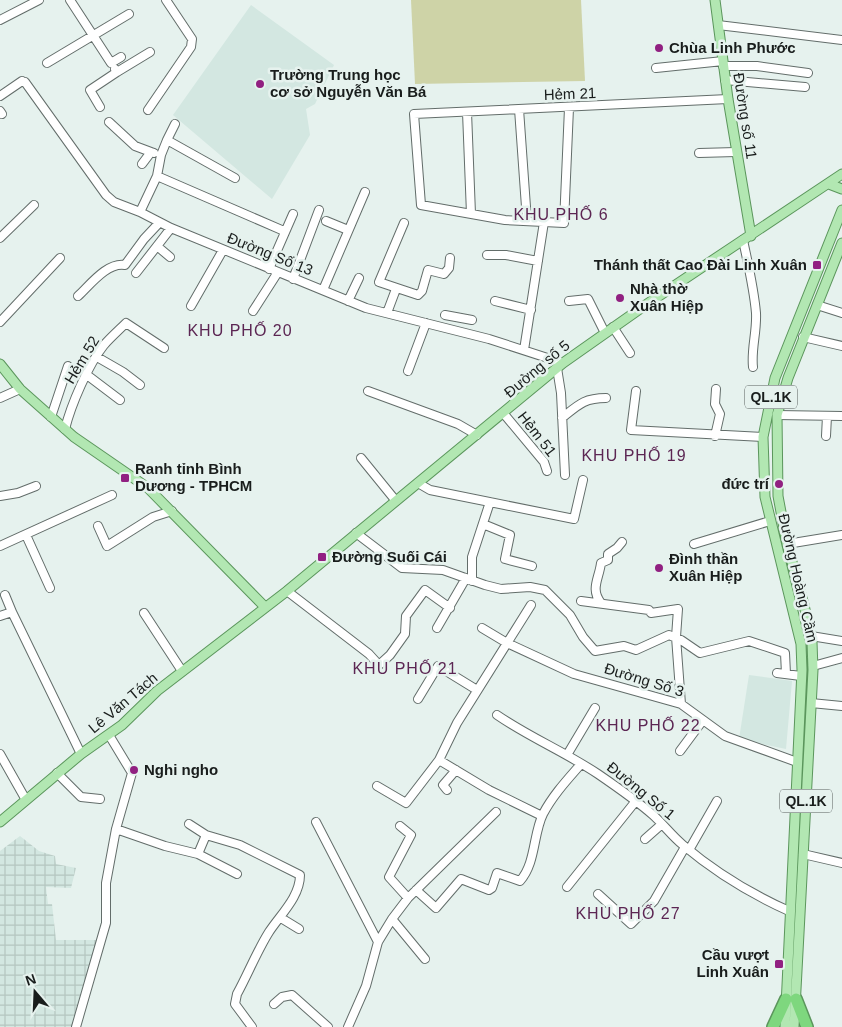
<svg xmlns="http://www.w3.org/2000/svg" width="842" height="1027" viewBox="0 0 842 1027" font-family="Arial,sans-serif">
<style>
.built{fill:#d3e7e1}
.industrial{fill:url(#industrial-grid)}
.pitch{fill:#ced3a7}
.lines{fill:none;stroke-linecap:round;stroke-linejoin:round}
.minor-casing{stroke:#636d6a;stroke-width:10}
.major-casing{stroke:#5b965c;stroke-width:11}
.highway-casing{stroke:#5b965c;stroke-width:14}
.minor{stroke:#fff;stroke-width:8}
.major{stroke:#b2e7b2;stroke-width:9}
.highway{stroke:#7ed77e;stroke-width:11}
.poi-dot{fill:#912081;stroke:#e6f2ee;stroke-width:2}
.labels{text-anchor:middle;stroke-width:5;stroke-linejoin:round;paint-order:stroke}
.shield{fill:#e6f2ee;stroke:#565d5b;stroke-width:1}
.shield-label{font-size:14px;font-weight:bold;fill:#191d1c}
.poi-label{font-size:15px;font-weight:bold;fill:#191d1c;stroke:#e6f2ee;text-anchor:start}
.street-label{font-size:15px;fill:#191d1c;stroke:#e6f2ee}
.neighbourhood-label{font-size:16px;letter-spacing:1px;fill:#5c2653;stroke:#e6f2ee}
</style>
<defs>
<pattern id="industrial-grid" width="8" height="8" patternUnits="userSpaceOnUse" patternTransform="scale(1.25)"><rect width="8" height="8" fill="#d3e7e1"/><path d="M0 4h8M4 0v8" fill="none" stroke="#b5c6c0"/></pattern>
</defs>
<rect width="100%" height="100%" fill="#e6f2ee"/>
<path class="built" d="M251 5 334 65 315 104 306 109 310 135 272 199 173 115Z
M749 675 792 681 786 749 739 739Z"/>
<path class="industrial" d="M20 836 39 851 55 856 56 864 76 868 71 888 46 887 48 904H52L56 940H100L74 1027H0V851Z"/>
<path class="pitch" d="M411 0H581L585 81 415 84Z"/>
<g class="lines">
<g class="minor-casing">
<path id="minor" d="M70 0 111 63 121 57
M0 20 39 0
M718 25 842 40
M47 63 129 14
M723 66H757L808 73
M656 68 723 61
M115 69 117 72 150 52
M725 80 805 87
M25 82 106 195 114 202 140 212 171 228 366 308 489 339 563 363
M0 96 22 81
M100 107 90 90 117 72
M569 108 564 223 505 220 421 205 414 114 728 99
M519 109 527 221
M148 110 191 47 192 39 166 0
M0 111 2 114
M467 112 471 214
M109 122 135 146 151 152
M167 140 175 124
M699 153 736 152
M142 164 151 152 154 153
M157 176 284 231
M140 212 157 176 161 155 167 140 235 178
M326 221 348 230
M404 223 379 282 418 295 422 291 428 270 444 274 449 268 450 258
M0 238 34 205
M743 240C748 264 754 289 756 313 757 332 751 349 753 367
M157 246 170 257
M487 255H506L538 261
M269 269 293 214
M136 273 171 228
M293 279 319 210
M323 290 365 192
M78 296C90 285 107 262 125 265L144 239 159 223
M348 301 359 278
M495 301 531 310
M569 301 588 299 605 333
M817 305 842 313
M191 306 223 250
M253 311 278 272
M387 313 396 289
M445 315 472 320
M0 322 60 258
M613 327 630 353
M803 337 842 346
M524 350 544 222
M97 357 123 372 140 385
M557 368 561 393 565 475
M408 371 426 323
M87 375 120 400
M368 391 458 424 477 435
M636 391 631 430 763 437
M0 398 20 389
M504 414 544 462 547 471
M777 415 842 416
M51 417 68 366
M562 418C578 405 584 398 606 398
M65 429C71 405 88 365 104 345 111 337 119 330 126 323L164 348
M715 436 720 414 715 404 716 389
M826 436 827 416
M361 458 396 501
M418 483 430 490 574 519 583 480
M0 496 18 493 36 486
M483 524 510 535 505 559 532 566
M98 526 107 546 153 517 172 511
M356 533 402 568 443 570 485 585 501 589 530 587 545 590 570 615 583 637 595 651 624 646 636 650 669 635 681 640 700 653 749 641 785 653 786 674
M26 535 50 588
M694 544 770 521
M787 544 842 535
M0 546 112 495
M472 581V557L490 502
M287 591 369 654 379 665 390 655 405 634 406 616 425 590 450 608
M5 595 12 612
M581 601 649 610 651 613 678 609 676 637 681 704
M601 603C590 589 599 579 601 563L608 560V554L617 548 622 542
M531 605 457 723 439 760 489 790 542 816
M144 613 182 671
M0 616 12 612 81 754
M437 628 466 578
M482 628 507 643 574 674 681 704 725 736 797 762
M811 636 842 641
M813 666 842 658
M777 673 801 676
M418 699 438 666 477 690
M811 703 842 706
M497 715C529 737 565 752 598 774 617 787 637 801 653 815 664 825 672 836 683 845 715 872 751 894 789 911
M680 751 703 720
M0 754 26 800
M567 755 595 708
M57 773 81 797 100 799
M377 786 406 803 439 760
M447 790 443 785 456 770
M316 822 378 942
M189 824 206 835
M400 826 411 835 389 877 408 898
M116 829 165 846 198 854 206 835 240 845 300 875C300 897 280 915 269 932 257 951 248 974 237 994L235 1004 252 1027
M645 839 662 824
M689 850 717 801
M198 854 237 874
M803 854 842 863
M567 887 635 802
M416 890 436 908 461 879 489 890 492 888 497 873 520 881C536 863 533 834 543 814 553 795 567 780 581 764
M598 894 631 924 654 901 685 847
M281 918 299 929
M392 919 425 959
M274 1004 282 997 292 995 328 1027
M76 1027 106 923V883L116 829 132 773 109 735
M348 1027 366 986 378 942 392 919 408 898 496 812"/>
</g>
<g class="major-casing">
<path id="major" d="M715 0 728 99 751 236
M829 184 842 189
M0 364 20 389 74 437 148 488 265 607
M0 822 81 754 122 725 157 691 287 591 563 363 644 306 842 174
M785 1027 802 670 801 644 765 497 763 437 775 378 842 210
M794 1027 813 670 812 642 804 605 787 544 778 496 777 415 788 378 842 243"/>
</g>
<g class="highway-casing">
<path id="highway" d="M796 999 807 1027
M773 1027 786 999"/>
</g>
<use href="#minor" class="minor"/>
<use href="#major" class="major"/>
<use href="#highway" class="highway"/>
</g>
<g class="poi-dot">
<circle cx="659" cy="48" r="5"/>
<circle cx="260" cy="84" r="5"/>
<rect x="812" y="260" width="10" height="10" rx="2.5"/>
<circle cx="620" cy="298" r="5"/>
<rect x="120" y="473" width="10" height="10" rx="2.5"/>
<circle cx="779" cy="484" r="5"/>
<rect x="317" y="552" width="10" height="10" rx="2.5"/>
<circle cx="659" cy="568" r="5"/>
<circle cx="134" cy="770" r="5"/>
<rect x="774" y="959" width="10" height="10" rx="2.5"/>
</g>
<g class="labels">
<g class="shield">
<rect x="745" y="385.5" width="52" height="23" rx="4"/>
<rect x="780" y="789.5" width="52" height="23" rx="4"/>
</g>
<g class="shield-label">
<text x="771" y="402">QL.1K</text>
<text x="806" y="806">QL.1K</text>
</g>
<g class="poi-label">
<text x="669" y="53">Chùa Linh Phước</text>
<text x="270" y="80">Trường Trung học<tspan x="270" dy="17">cơ sở Nguyễn Văn Bá</tspan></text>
<text x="807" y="270" text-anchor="end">Thánh thất Cao Đài Linh Xuân</text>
<text x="630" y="294">Nhà thờ<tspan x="630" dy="17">Xuân Hiệp</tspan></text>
<text x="135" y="474">Ranh tỉnh Bình<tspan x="135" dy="17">Dương - TPHCM</tspan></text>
<text x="769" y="489" text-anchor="end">đức trí</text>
<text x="332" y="562">Đường Suối Cái</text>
<text x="669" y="564">Đình thần<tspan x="669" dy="17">Xuân Hiệp</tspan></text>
<text x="144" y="775">Nghi ngho</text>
<text x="769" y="960" text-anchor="end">Cầu vượt<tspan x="769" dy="17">Linh Xuân</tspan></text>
</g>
<g class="street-label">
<text transform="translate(570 94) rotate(-2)" y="5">Hẻm 21</text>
<text transform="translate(745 116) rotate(81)" y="5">Đường số 11</text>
<text transform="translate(270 254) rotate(22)" y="5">Đường Số 13</text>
<text transform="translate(82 360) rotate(-59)" y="5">Hẻm 52</text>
<text transform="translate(537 369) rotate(-40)" y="5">Đường số 5</text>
<text transform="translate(537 434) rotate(52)" y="5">Hẻm 51</text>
<text transform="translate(798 578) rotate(77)" y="5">Đường Hoàng Cầm</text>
<text transform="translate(644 680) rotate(17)" y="5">Đường Số 3</text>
<text transform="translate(123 703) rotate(-40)" y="5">Lê Văn Tách</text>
<text transform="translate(641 791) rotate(39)" y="5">Đường Số 1</text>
</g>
<g class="neighbourhood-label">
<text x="561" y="220">KHU PHỐ 6</text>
<text x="240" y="336">KHU PHỐ 20</text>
<text x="634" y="461">KHU PHỐ 19</text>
<text x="405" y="674">KHU PHỐ 21</text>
<text x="648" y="731">KHU PHỐ 22</text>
<text x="628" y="919">KHU PHỐ 27</text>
</g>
</g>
<g transform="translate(35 992) rotate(341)" stroke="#e6f2ee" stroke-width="4" paint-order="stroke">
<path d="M0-4L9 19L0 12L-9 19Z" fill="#191d1c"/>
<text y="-8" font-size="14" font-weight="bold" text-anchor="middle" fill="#191d1c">N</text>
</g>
</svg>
